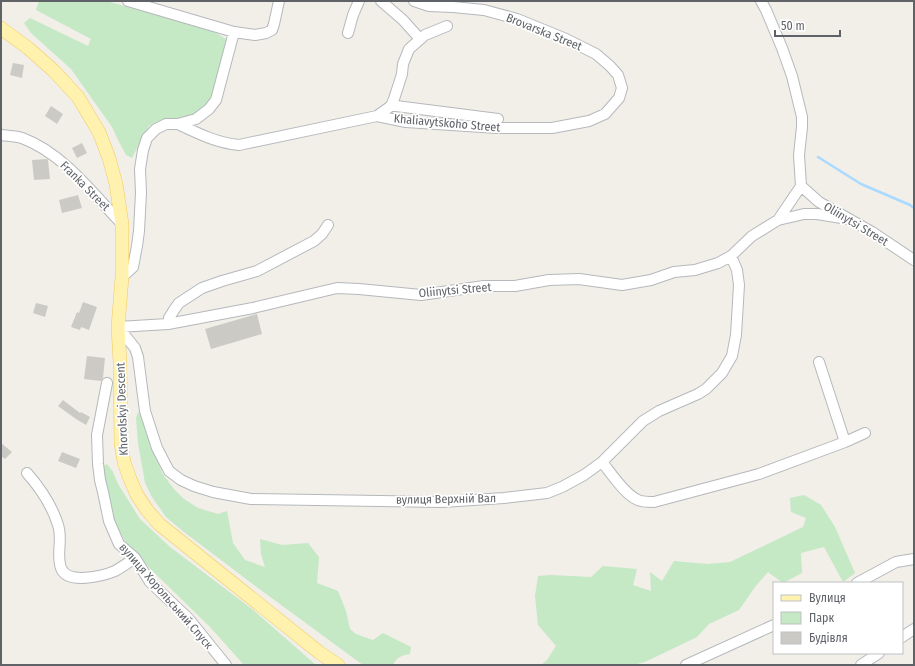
<svg xmlns="http://www.w3.org/2000/svg" width="915" height="666" viewBox="0 0 915 666" font-family="'Fira Sans Condensed',sans-serif">
<style>
.green{fill:#c5e8c5}
.lines{fill:none;stroke-linecap:round;stroke-linejoin:round}
.stream{stroke:#aadaff;stroke-width:2.5}
.building{fill:#cccac5}
.minor-casing{stroke:#b5b8bc;stroke-width:12}
.major-casing{stroke:#f2c960;stroke-width:14}
.minor{stroke:#fff;stroke-width:10}
.major{stroke:#fff2af;stroke-width:13}
.labels{text-anchor:middle;stroke-width:3.5;stroke-linejoin:round;paint-order:stroke}
.street-label{font-size:12px;fill:#5f6368;stroke:#fff}
</style>
<rect width="100%" height="100%" fill="#f1efe8"/>
<path class="green" d="M39 1H106L209 29 226 39 227 49 214 96 208 105 198 113 185 117 159 121 149 126 143 136 132 158 126 155 119 142 112 127 71 69 31 33 24 23 30 18 88 46 91 39 36 10Z
M138 412 142 415 162 473 173 488 184 499 198 508 218 514 227 511 233 543 245 560 265 567 261 554 260 539 282 545 308 543 319 557 317 583 338 591 346 611 350 629 356 634 373 640 383 633 411 647 410 654C402 655 397 657 393 665H363L258 588 184 532 166 517 152 497 145 483 138 443 136 418Z
M107 464 113 472 118 484 140 519 170 547 252 609 316 665H244L210 627 129 548 113 519 105 490 103 466Z
M804 495 821 505 835 527 855 573 843 582 824 547 801 553 802 573 783 583 768 572 755 587 739 610 709 624 697 637 645 662 633 665H541L547 660 556 646 538 625 535 596 538 576 551 575 591 577 603 566 637 569 633 585 651 591 650 572 662 581 674 561 708 564 730 562 803 527 806 518 791 512 790 498Z"/>
<g class="lines">
<path class="stream" d="M818 157 861 184 910 205 914 208"/>
</g>
<path class="building" d="M13 63 24 65 22 78 10 75Z
M51 106 63 114 57 124 45 116Z
M82 143 87 153 77 158 72 148Z
M47 159 48 160 50 179 34 180 32 160Z
M78 195 82 208 62 213 59 200Z
M83 302 97 307 89 330 81 327 80 330 71 327 77 312 79 313Z
M36 303 48 306 45 317 33 313Z
M257 314 262 334 211 349 205 329Z
M87 356 105 358 103 378 101 381 84 379Z
M63 400 80 413 81 412 90 417 86 425 76 419 58 406Z
M1 443 12 452 5 459 1 456Z
M62 452 80 459 76 468 58 461Z"/>
<g class="lines">
<g class="minor-casing">
<path id="minor" d="M128 1 234 32 255 35 266 33 272 30 274 24 279 1
M381 1 403 20 420 39
M761 1 766 10 782 48 792 76 802 117V127L799 155 801 186 778 220
M348 33 353 15 359 1
M391 106H396L498 119
M377 116 391 106 394 99 402 74 403 64 409 49 425 35 447 26
M178 124C197 133 217 143 239 145L377 116 406 122 497 128H552L589 121 605 114 619 98 622 88 618 75 610 66 596 54 566 39 517 19 484 10 453 7 429 6 414 1
M1 135C8 136 16 136 22 138 63 153 93 194 122 224
M801 186 819 202 872 232 914 260
M122 277 133 267 137 246 139 231 141 193 140 169 143 150 147 138 156 129 166 124H178L196 119 209 109 216 100 234 32
M168 324 169 318 174 310 179 303 202 288 222 281 257 271 314 241 322 234 328 225
M118 327 135 348 138 357 145 411 157 448 169 471 181 480 194 486 213 492 251 499 442 502 504 498 547 493 562 487 584 475 602 462 643 421 659 411 698 394 706 389 722 373 732 356 736 335 739 285 737 270 731 256
M118 327 168 324 253 308 337 288 359 289 421 295 484 286H515L549 280 579 279 622 285 651 280 674 272 695 270 718 263 731 256 752 236 778 220 804 214H817L848 219
M819 362 845 442
M107 383 97 435 98 464 100 480 103 492 109 521 119 544 135 558 150 582 188 618 226 665
M602 462C611 473 625 495 638 500 642 502 649 502 654 502L759 474 845 442 865 433
M27 473C41 489 52 505 58 525 63 539 56 555 61 568 67 585 103 576 115 571 122 567 129 562 135 558
M857 583 896 562 914 559
M902 637 914 629
M686 665 774 625
M861 665 879 653"/>
</g>
<g class="major-casing">
<path id="major" d="M1 28 28 48 54 71 78 97 99 132 109 158 116 184 122 224V277L118 327 120 363 121 444 124 462 130 479 137 495 147 510 159 524 320 653 338 665"/>
</g>
<use href="#minor" class="minor"/>
<use href="#major" class="major"/>
</g>
<g class="labels">
<g class="street-label">
<text transform="translate(544 32) rotate(22)" y="4">Brovarska Street</text>
<text transform="translate(447 123) rotate(5)" y="4">Khaliavytskoho Street</text>
<text transform="translate(85 186) rotate(45)" y="4">Franka Street</text>
<text transform="translate(856 224) rotate(31)" y="4">Oliinytsi Street</text>
<text transform="translate(455 290) rotate(-5)" y="4">Oliinytsi Street</text>
<text transform="translate(122 409) rotate(-92)" y="4">Khorolskyi Descent</text>
<text transform="translate(446 499) rotate(-1)" y="4">вулиця Верхній Вал</text>
<text transform="translate(166 596) rotate(49)" y="4">вулиця Хорольський Спуск</text>
</g>
</g>
<rect width="915" height="666" fill="none" stroke="#5f6368" stroke-width="4"/>
<rect x="773" y="582" width="130" height="72" fill="#ffffff" stroke="#bfc1c3"/>
<rect x="781" y="595" width="20" height="6" fill="#fff2af" stroke="#bfc1c3"/>
<text x="809" y="602" font-size="12" fill="#5f6368">Вулиця</text>
<rect x="781" y="612" width="20" height="12" fill="#c5e8c5" stroke="#bfc1c3"/>
<text x="809" y="622" font-size="12" fill="#5f6368">Парк</text>
<rect x="781" y="632" width="20" height="12" fill="#cccac5" stroke="#bfc1c3"/>
<text x="809" y="642" font-size="12" fill="#5f6368">Будівля</text>
<path d="M775 30v6h65v-6" fill="none" stroke="#5f6368" stroke-width="2"/>
<text x="781" y="30" font-size="12" fill="#5f6368" stroke="#ffffff" stroke-width="3" paint-order="stroke">50 m</text>
</svg>
